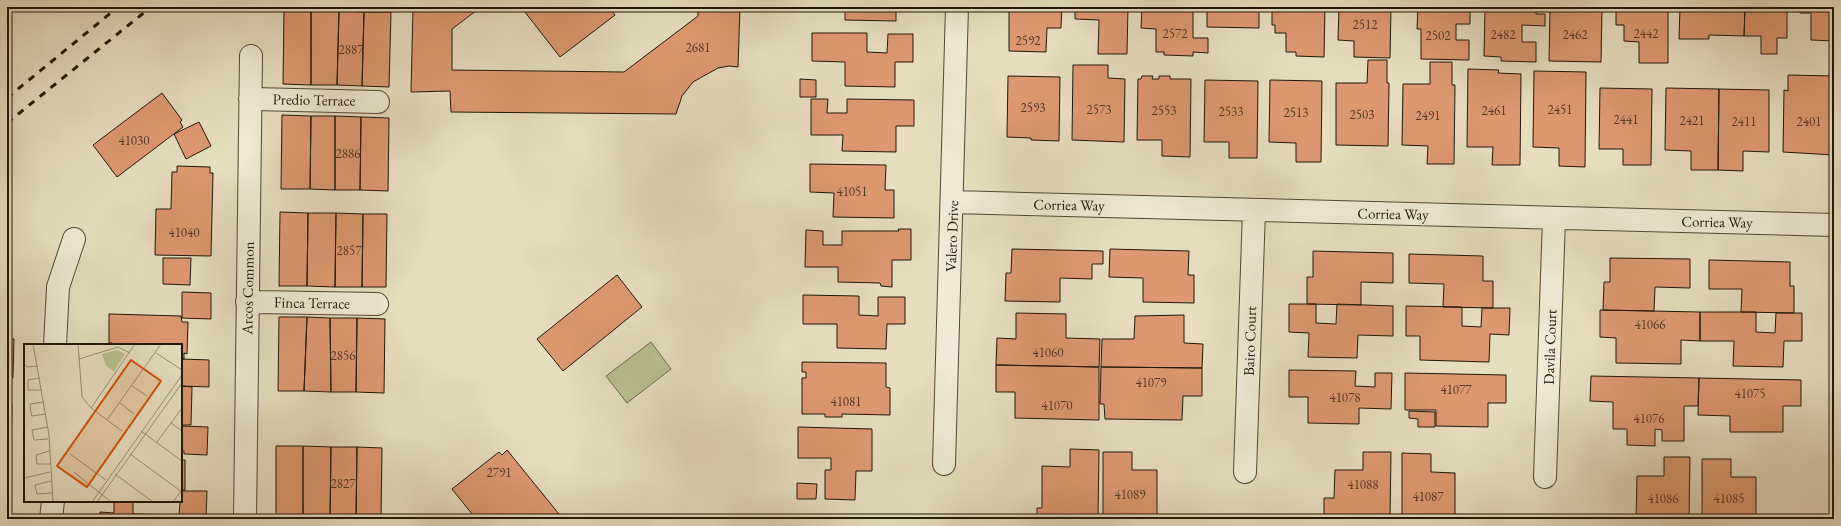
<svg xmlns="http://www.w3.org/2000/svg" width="1841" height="526" viewBox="0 0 1841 526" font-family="'EB Garamond',serif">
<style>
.green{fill:#b9bf8e;stroke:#6c6b4c}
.building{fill:#dd9871;stroke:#20170a}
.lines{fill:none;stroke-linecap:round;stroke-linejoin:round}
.minor-casing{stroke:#524837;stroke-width:24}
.minor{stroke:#efe9d5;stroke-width:22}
.rail{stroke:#20170a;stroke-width:3;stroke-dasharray:7 7;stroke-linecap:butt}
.labels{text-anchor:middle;stroke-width:3;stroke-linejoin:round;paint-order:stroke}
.number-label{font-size:13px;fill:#4f3724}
.street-label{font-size:15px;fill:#20170a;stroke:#efe9d5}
.inset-road{fill:none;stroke:#978e76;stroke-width:1}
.view{fill:#d4520c;fill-opacity:0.15;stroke:#d4520c;stroke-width:2}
.inset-edge{fill:none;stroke:#20170a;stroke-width:2}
</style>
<rect width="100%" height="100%" fill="#e6ddbe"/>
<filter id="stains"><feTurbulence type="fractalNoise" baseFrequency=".005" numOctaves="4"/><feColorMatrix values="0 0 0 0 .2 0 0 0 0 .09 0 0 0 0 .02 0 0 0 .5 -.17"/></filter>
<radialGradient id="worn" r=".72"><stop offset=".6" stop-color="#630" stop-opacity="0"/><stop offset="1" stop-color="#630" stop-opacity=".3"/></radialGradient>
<path class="green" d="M651 342 671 369 627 403 606 376Z"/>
<path class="building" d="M481 7 452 29V70L624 72 698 16V7H740L738 67 729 66 718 68 693 82 682 96 676 114 451 112 450 91 411 92 413 8Z
M521 7H608L615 15 560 57Z
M845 7H896V21L845 20Z
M1009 7H1062L1061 28H1047L1046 52 1009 51Z
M1075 7H1128L1127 54H1098L1099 20 1075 19Z
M1142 7H1193V38H1208V53L1193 52V56L1164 55V52H1156V29L1141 28Z
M1207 7H1259V28L1207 27Z
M1266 7H1325L1324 57 1296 56V52H1286V33H1275V25H1272V8Z
M1339 7H1391L1390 58 1354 57V41L1338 40Z
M1418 7H1470V24H1456V40H1469V60L1421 59V29H1417Z
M1485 7H1536V14H1545V26L1522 25V42H1536V62L1501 61V57L1484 56Z
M1550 7H1602L1601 62 1549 61Z
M1616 7H1668V63H1639V42L1624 41V25H1616Z
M1680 7H1745L1744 36 1709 35V39H1679Z
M1745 7H1800V10H1787V38H1777V54H1761V36H1744Z
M1800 7H1834V41L1811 40V13H1800Z
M284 10 311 11V85L283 84Z
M311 11H339L337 85H311Z
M339 11 364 12 362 86 337 85Z
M364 12H391L389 87 362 86Z
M812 33H867V52L887 53 888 34H913V62H895V87L845 86V62L812 61Z
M1368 60H1387V83H1389L1388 146 1336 145V83H1367Z
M1430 62H1452V85H1455L1454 164H1427L1428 146 1402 145 1403 84H1430Z
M1073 65H1108V78L1125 79 1124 142 1072 140Z
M1468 69 1499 70 1498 73 1521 74 1520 165H1492L1493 147H1467Z
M1534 71 1586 72 1585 167 1559 166V148L1533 147Z
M1788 75 1834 76V155L1783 152 1784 90 1788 91Z
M1008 76 1060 77 1059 141 1031 140V138L1007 137Z
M1142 76H1153L1152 79H1159V76H1170V79H1191L1190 157 1162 156V140H1137L1138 79H1141Z
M800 79 816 80V97H800Z
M1205 80 1258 81 1257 158H1229V142H1204Z
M1270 80 1322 81 1321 162H1296V143L1269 142Z
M1600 88 1652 89 1651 165H1623V149H1599Z
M1666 88 1719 89 1718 170H1691V151L1665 150Z
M1719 89 1769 90V152L1743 151V171L1718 170Z
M162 93 182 120 180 122 183 127 117 177 93 145Z
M811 99H828L827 113H847V99L914 100V126H896V152L842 151 843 135H811Z
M282 115 311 116 310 189H281Z
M311 116H335V190L310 189Z
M335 116 361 117 360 190H335Z
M361 117 389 118 388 191 360 190Z
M199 122 211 146 186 159 174 134Z
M810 164 886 165 885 190H894V218L833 217 834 193 810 192Z
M177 166 210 167V173H213L211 256 155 255 156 209H171L172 172H177Z
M280 212 308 213 307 286H279Z
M308 213H336L335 287 307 286Z
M336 213 363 214 362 287H335Z
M363 214H387L386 287H362Z
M898 229H911V260H892V287L881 286 880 283 838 282V267H805L806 230 823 231V245H842V231H899Z
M1012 249 1103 251V264H1092V279L1060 278V302L1005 301 1006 273H1011Z
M1110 249 1189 251 1188 275H1194V303L1143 302V278L1109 277Z
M1313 251 1393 253V283L1361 282V305L1307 304V277H1313Z
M1409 254 1483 256V281H1493V308L1443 307 1444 284 1409 283Z
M163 258H191L190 285 163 284Z
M1610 258 1690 259V288L1655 287 1654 311 1603 310 1604 282H1610Z
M1709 260 1790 262V286H1794V313L1741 312 1742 289H1709Z
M617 275 642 307 563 371 537 339Z
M182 292 211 293V319L182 318Z
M803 295 859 296V315L878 316V297H905V324H887L886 349 837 348V324H803Z
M1289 304H1316V323L1336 324 1337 304 1393 306V336L1358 335 1357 358 1308 357 1309 333 1289 332Z
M1406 306 1462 307V326L1481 327 1482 308H1510L1509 335 1490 334 1489 362 1420 360V336H1406Z
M1600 310 1700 312V341L1681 340V364L1616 363V338L1600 337Z
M1700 312H1756V332L1775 333 1776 313H1802V341H1784L1783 367 1733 366 1734 341H1700Z
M1016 313 1066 314V338L1100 339 1099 367 996 365 997 338 1016 339Z
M109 314 181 316 182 322H188L187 354 184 353V359L181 358V345H112V343H109Z
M1184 315V343L1203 344 1202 368 1101 367 1102 339H1134L1135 316Z
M279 317H307L304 391H278Z
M307 317 330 318 331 392 304 391Z
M330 318H357L356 392H331Z
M357 318 385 319 384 393 356 392Z
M7 339H14L13 378H7Z
M182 359 209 360V387L182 386Z
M802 362 886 363V387L890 388V415L842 414V417H825V414H802V378H806V372H802Z
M996 365 1099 367V420L1015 418V392H996Z
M1101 367 1202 368V396H1183L1182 420 1105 419 1104 404H1100Z
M1289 370 1356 371 1355 386 1375 387V373H1392L1391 409 1359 408V424L1308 423V397H1289Z
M1405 373 1506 375V403H1488V427L1436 426V410H1405Z
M1591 376 1699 378 1698 406H1684V441H1662V430L1655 429V446L1627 445V429H1613V402L1590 401Z
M1699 378 1801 380V406H1783V432H1730V416L1698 415Z
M181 386 192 387 191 425H181Z
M7 405H12L11 447H7Z
M1409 411 1435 412V427H1418V419L1409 418Z
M181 426 208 427 207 455 184 454V451H181Z
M798 427 872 429V471H856L855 500 825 499V470H831V458H798Z
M276 446H303V519H276Z
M303 446 331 447 330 519H303Z
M331 447H357L356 519H330Z
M357 447 382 448 381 519H356Z
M1070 449 1099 450 1098 517H1083V519H1037V508H1042V466L1070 467Z
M507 450 563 519H476L452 489 499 452 502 455Z
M1103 452H1132V470H1157V519H1118V517H1103Z
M1363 452H1391L1390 518 1324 519V498H1334L1335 470H1363Z
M1402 453 1431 454V472L1455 473V519H1402Z
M1664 457H1690L1689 519H1636L1637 476H1664Z
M1702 459H1731V477H1756V519H1702Z
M181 460H185V490H181Z
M7 473H10L9 511H7Z
M797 483 817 484 816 499H797Z
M181 491H207L206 519 183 518 179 515Z
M114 501H133V514L179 515 183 519H100V512L114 513Z"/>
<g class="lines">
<g class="minor-casing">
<path id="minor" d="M250 99 378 102
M953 202 1834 225
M247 302 377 304
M55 345 58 287 74 239
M944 464 957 7
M1245 472 1254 210
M1545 477 1554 218
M51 519 53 501
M245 519 251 56"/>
</g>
<use href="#minor" class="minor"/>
<path class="rail" d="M7 98 118 7
M7 123 151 7"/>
</g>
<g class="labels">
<g class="number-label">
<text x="1365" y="29">2512</text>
<text x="1175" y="38">2572</text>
<text x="1646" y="38">2442</text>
<text x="1503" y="39">2482</text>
<text x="1575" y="39">2462</text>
<text x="1438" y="40">2502</text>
<text x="1028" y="45">2592</text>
<text x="698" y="52">2681</text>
<text x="351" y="54">2887</text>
<text x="1033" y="112">2593</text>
<text x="1099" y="114">2573</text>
<text x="1560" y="114">2451</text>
<text x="1164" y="115">2553</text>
<text x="1494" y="115">2461</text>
<text x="1231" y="116">2533</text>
<text x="1296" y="117">2513</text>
<text x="1362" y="119">2503</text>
<text x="1428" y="120">2491</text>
<text x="1626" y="124">2441</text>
<text x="1692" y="125">2421</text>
<text x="1744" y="126">2411</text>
<text x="1809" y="126">2401</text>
<text x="134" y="145">41030</text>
<text x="348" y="158">2886</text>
<text x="852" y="196">41051</text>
<text x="184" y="237">41040</text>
<text x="349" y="255">2857</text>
<text x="1650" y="329">41066</text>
<text x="1048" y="357">41060</text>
<text x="343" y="360">2856</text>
<text x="1151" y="387">41079</text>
<text x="1456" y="394">41077</text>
<text x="1750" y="398">41075</text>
<text x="1345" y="402">41078</text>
<text x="846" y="406">41081</text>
<text x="1057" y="410">41070</text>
<text x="1649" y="423">41076</text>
<text x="499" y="477">2791</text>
<text x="343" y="488">2827</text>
<text x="1363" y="489">41088</text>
<text x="1130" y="499">41089</text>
<text x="1428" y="501">41087</text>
<text x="1663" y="503">41086</text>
<text x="1729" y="503">41085</text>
</g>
<g class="street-label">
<text transform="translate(314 100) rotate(1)" y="5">Predio Terrace</text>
<text transform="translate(1069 205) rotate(1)" y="5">Corriea Way</text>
<text transform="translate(1393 214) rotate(1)" y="5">Corriea Way</text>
<text transform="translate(1717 222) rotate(1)" y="5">Corriea Way</text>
<text transform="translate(952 236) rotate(-88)" y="5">Valero Drive</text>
<text transform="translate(248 288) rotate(-89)" y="5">Arcos Common</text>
<text transform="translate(312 303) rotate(1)" y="5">Finca Terrace</text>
<text transform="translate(1250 341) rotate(-88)" y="5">Bairo Court</text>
<text transform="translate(1550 347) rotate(-88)" y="5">Davila Court</text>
</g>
</g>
<g transform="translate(24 344)">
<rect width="158" height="158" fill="#e6ddbe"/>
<path d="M93 6 101 10 90 27 82 22 78 10Z" fill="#b9bf8e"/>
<path class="inset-road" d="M9 0 25 91 29 158M54 0 58 53 67 64 98 87M132 9 158 26M55 15 94 3 106 9M0 19 3 23 14 22M121 25 135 36M16 34 4 36V46H18M108 42 123 52M20 58 6 60 7 70 8 72 22 70M96 59 110 70M67 64 111 0M83 76 137 0M147 79 158 87M24 83 8 86 10 96 24 95M117 87 158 117M133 98 158 64M25 107 12 111 13 120H26M46 110 82 136M106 110 158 148M50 128 87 158M91 130 129 158M0 134 26 128M27 137 11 141 13 150 28 149M68 158 158 31M73 158 158 39M149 158 158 146"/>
<path class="view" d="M107 16 137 37 63 143 33 122Z"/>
<rect width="158" height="158" class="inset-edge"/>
</g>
<rect width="1841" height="526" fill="none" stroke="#e6ddbe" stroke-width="24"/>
<rect x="8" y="8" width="1825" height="510" fill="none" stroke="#20170a" stroke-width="2"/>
<rect x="12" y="12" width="1817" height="502" fill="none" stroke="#20170a"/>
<rect width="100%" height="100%" filter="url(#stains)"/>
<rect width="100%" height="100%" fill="url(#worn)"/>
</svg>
